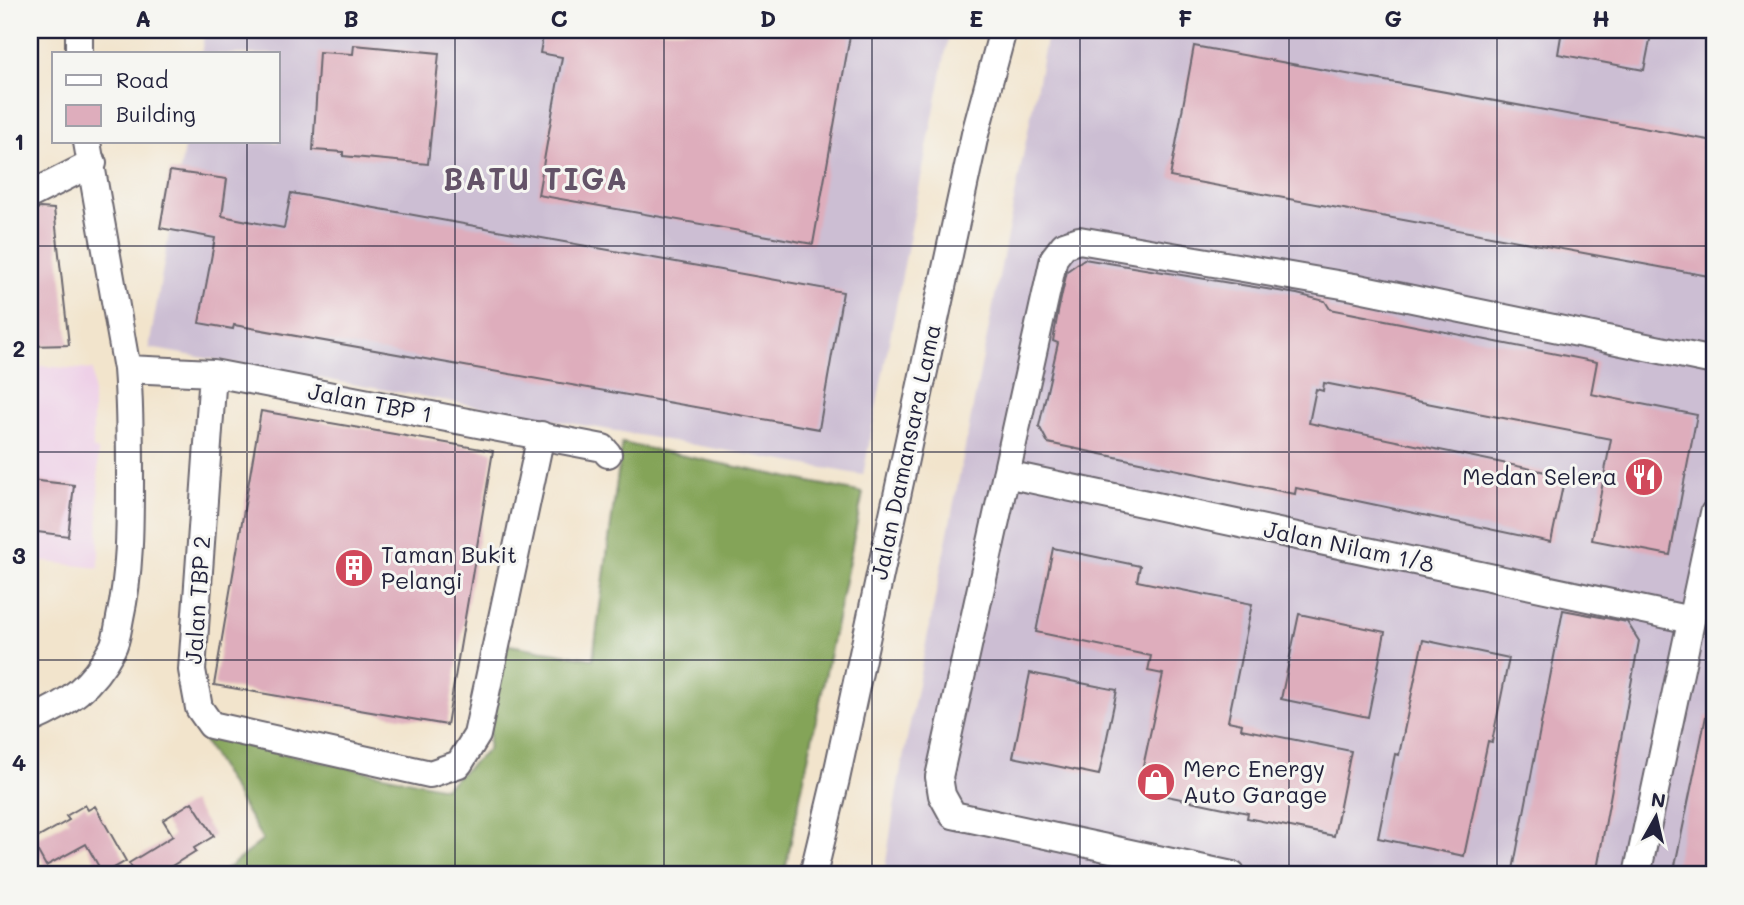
<svg xmlns="http://www.w3.org/2000/svg" width="1744" height="905" viewBox="0 0 1744 905" font-family="Mali,sans-serif">
<style>
.built{fill:#eed0e7}
.industrial{fill:#ccbed3}
.forest{fill:#84a458;stroke:#53634a;stroke-width:2}
.building{fill:#deadbc}
.lines{fill:none;stroke-linecap:round;stroke-linejoin:round}
.minor-casing{stroke:#6b666e;stroke-width:30}
.minor{stroke:#fff;stroke-width:26}
.grid{fill:none;stroke:#22223b;stroke-width:2;stroke-opacity:0.55}
.labels{text-anchor:middle;stroke-width:6;stroke-linejoin:round;paint-order:stroke}
.street-label{font-size:23px;fill:#22223b;stroke:#f6f6f2}
.poi-label{font-size:23px;fill:#22223b;stroke:#f6f6f2;text-anchor:start}
.district-label{font-size:30px;font-weight:bold;letter-spacing:2px;fill:#645368;stroke:#f6f6f2}
.neatline{fill:none;stroke:#22223b;stroke-width:2.5}
.grid-label{font-size:23px;text-anchor:middle;font-weight:bold;fill:#22223b}
</style>
<rect width="100%" height="100%" fill="#f6f6f2"/>
<filter id="ink" filterUnits="userSpaceOnUse"><feTurbulence type="fractalNoise" baseFrequency=".0143" numOctaves="2"/><feDisplacementMap in="SourceGraphic" scale="14" xChannelSelector="R" yChannelSelector="G"/><feConvolveMatrix kernelMatrix="1 2 1 2 8 2 1 2 1" color-interpolation-filters="sRGB"/></filter>
<filter id="wash" filterUnits="userSpaceOnUse"><feTurbulence type="fractalNoise" baseFrequency=".00686" numOctaves="4" result="noise"/><feDisplacementMap in="SourceGraphic" scale="28" xChannelSelector="R" yChannelSelector="G"/><feGaussianBlur stdDeviation="1.57" result="paint"/><feColorMatrix in="noise" values="0 0 0 0 0 0 0 0 0 0 0 0 0 0 0 0 0 1.4 0 .05"/><feComposite in="paint" operator="in"/></filter>
<g filter="url(#wash)">
<rect width="100%" height="100%" fill="#f2e4cc"/>
<path class="built" d="M30 365 93 370V449L98 450 99 568 30 560Z"/>
<path class="industrial" d="M205 30H950L863 475 149 348 185 142H278V54H201Z
M1048 30H1714V875H884L898 784Z"/>
<path class="forest" d="M622 443 863 493 784 875H219L263 840 201 736 444 788 488 750 497 643 593 659Z"/>
<g id="blocks">
<path class="building" d="M544 30H851L813 244 538 195 562 57 540 53Z
M1562 30H1652L1644 70 1558 54Z
M354 45 439 53 428 164 343 156V152L313 150 319 52 353 54Z
M1194 46 1714 141V277L1170 177Z
M170 171 227 179 222 216 284 228 291 193 843 292 819 429 234 325 233 329 199 323 215 238 160 228Z
M40 208 54 209 69 345 30 346V211Z
M1084 259 1297 294 1325 301 1330 309 1597 362 1591 394 1697 415 1670 555 1592 540 1611 439 1324 383 1323 391 1316 389 1309 423 1565 476 1551 542 1296 488 1295 494 1048 443 1039 426 1058 343 1053 341 1058 312 1067 271Z
M261 411 493 451 447 725 214 685Z
M30 480 74 485 68 536 30 531Z
M1053 548 1140 566 1137 581 1252 604 1228 721 1242 724 1241 729 1351 751 1334 836 1247 818 1248 813 1138 790 1163 674 1148 671 1151 656 1036 632Z
M1563 610 1627 622 1639 641 1596 875H1512Z
M1299 614 1385 632 1368 717 1281 699Z
M1423 640 1509 658 1492 742 1488 741 1464 856 1378 838 1395 754 1399 755Z
M1030 673 1117 690 1099 775 1013 757Z
M1706 716 1714 717V875H1673Z
M192 802 214 836 194 848 196 851 157 875H137L129 863 173 836 163 820Z
M85 805 88 810 95 806 126 861 103 874 86 844 46 866 32 841 69 820 66 816Z"/>
</g>
</g>
<g filter="url(#ink)">
<use href="#blocks" fill-opacity="0" stroke="#6b666e" stroke-width="2"/>
<g class="lines">
<g class="minor-casing">
<path id="minor" d="M79 30V54
M30 195 93 163
M127 369 213 373 603 448 608 454
M213 373 192 670 199 708 211 725 430 774 459 764 477 735 541 435
M1006 474 1691 620
M30 720C68 704 92 686 112 649 117 640 118 628 120 618 130 573 130 526 130 480 130 443 130 406 127 369L87 142
M813 875 836 779 975 134 1003 30
M1232 875 953 815 942 795 939 777 1054 258 1064 245 1079 240 1354 287 1714 361
M1637 875 1714 513"/>
</g>
<use href="#minor" class="minor"/>
</g>
</g>
<path class="grid" d="M247 30V54M455 30V875M664 30V875M872 30V875M1080 30V875M1289 30V875M1497 30V875M247 142V875M30 246H1714M30 452H1714M30 660H1714"/>
<defs>
<g id="restaurant-disc" transform="scale(2.0125)"><circle r="9.5" fill="#d1495b" stroke="#f6f6f2"/><path d="M-5-6h1v4h1v-4h1v4h1v-4h1v5L-1.5 .5V6h-2V.5L-5-1ZM5-6V6H3V1.5H1.5Q1.5-4 5-6Z" fill="#fff"/></g>
<g id="building-disc" transform="scale(2.0125)"><circle r="9.5" fill="#d1495b" stroke="#f6f6f2"/><path d="M-4-6H4V6H1V3H-1V6H-4ZM-2.5-4.3h1.7v1.8h-1.7ZM.8-4.3h1.7v1.8H.8ZM-2.5-1h1.7V.8h-1.7ZM.8-1h1.7V.8H.8Z" fill="#fff"/></g>
<g id="shop-disc" transform="scale(2.0125)"><circle r="9.5" fill="#d1495b" stroke="#f6f6f2"/><path d="M-5-2.5h2.3a2.7 3.5 0 0 1 5.4 0H5L5.5 6h-11ZM-1.5-2.5h3a1.5 2.3 0 0 0-3 0Z" fill="#fff"/></g>
</defs>
<g fill-rule="evenodd">
<use href="#restaurant-disc" x="1644" y="477"/>
<use href="#building-disc" x="354" y="568"/>
<use href="#shop-disc" x="1156" y="782"/>
</g>
<g class="labels">
<g class="street-label">
<text transform="translate(370 403) rotate(11)" y="8">Jalan TBP 1</text>
<text transform="translate(906 452) rotate(-78)" y="8">Jalan Damansara Lama</text>
<text transform="translate(1349 547) rotate(12)" y="8">Jalan Nilam 1/8</text>
<text transform="translate(198 600) rotate(-86)" y="8">Jalan TBP 2</text>
</g>
<g class="poi-label">
<text x="1617" y="485" text-anchor="end">Medan Selera</text>
<text x="381" y="563">Taman Bukit<tspan x="381" dy="26">Pelangi</tspan></text>
<text x="1183" y="777">Merc Energy<tspan x="1183" dy="26">Auto Garage</tspan></text>
</g>
<g class="district-label">
<text x="536" y="190">BATU TIGA</text>
</g>
</g>
<rect width="1744" height="905" fill="none" stroke="#f6f6f2" stroke-width="77"/>
<rect x="52" y="52" width="228" height="91" fill="#f6f6f2" stroke="#a1a1a9" stroke-width="2"/>
<rect x="66" y="75" width="35" height="10" fill="#ffffff" stroke="#a1a1a9" stroke-width="2"/>
<text x="116" y="88" font-size="21" fill="#22223b">Road</text>
<rect x="66" y="105" width="35" height="21" fill="#deadbc" stroke="#a1a1a9" stroke-width="2"/>
<text x="116" y="122" font-size="21" fill="#22223b">Building</text>
<g transform="translate(1656 817) rotate(8)" stroke="#f6f6f2" stroke-width="5" paint-order="stroke">
<path d="M0-5L12 26L0 18L-12 26Z" fill="#22223b"/>
<text y="-10" font-size="19" font-weight="bold" text-anchor="middle" fill="#22223b">N</text>
</g>
<rect x="38" y="38" width="1668" height="828" class="neatline"/>
<g class="grid-label">
<text x="143" y="27">A</text>
<text x="351" y="27">B</text>
<text x="559" y="27">C</text>
<text x="768" y="27">D</text>
<text x="976" y="27">E</text>
<text x="1185" y="27">F</text>
<text x="1393" y="27">G</text>
<text x="1601" y="27">H</text>
<text x="19" y="150">1</text>
<text x="19" y="357">2</text>
<text x="19" y="564">3</text>
<text x="19" y="771">4</text>
</g>
</svg>
